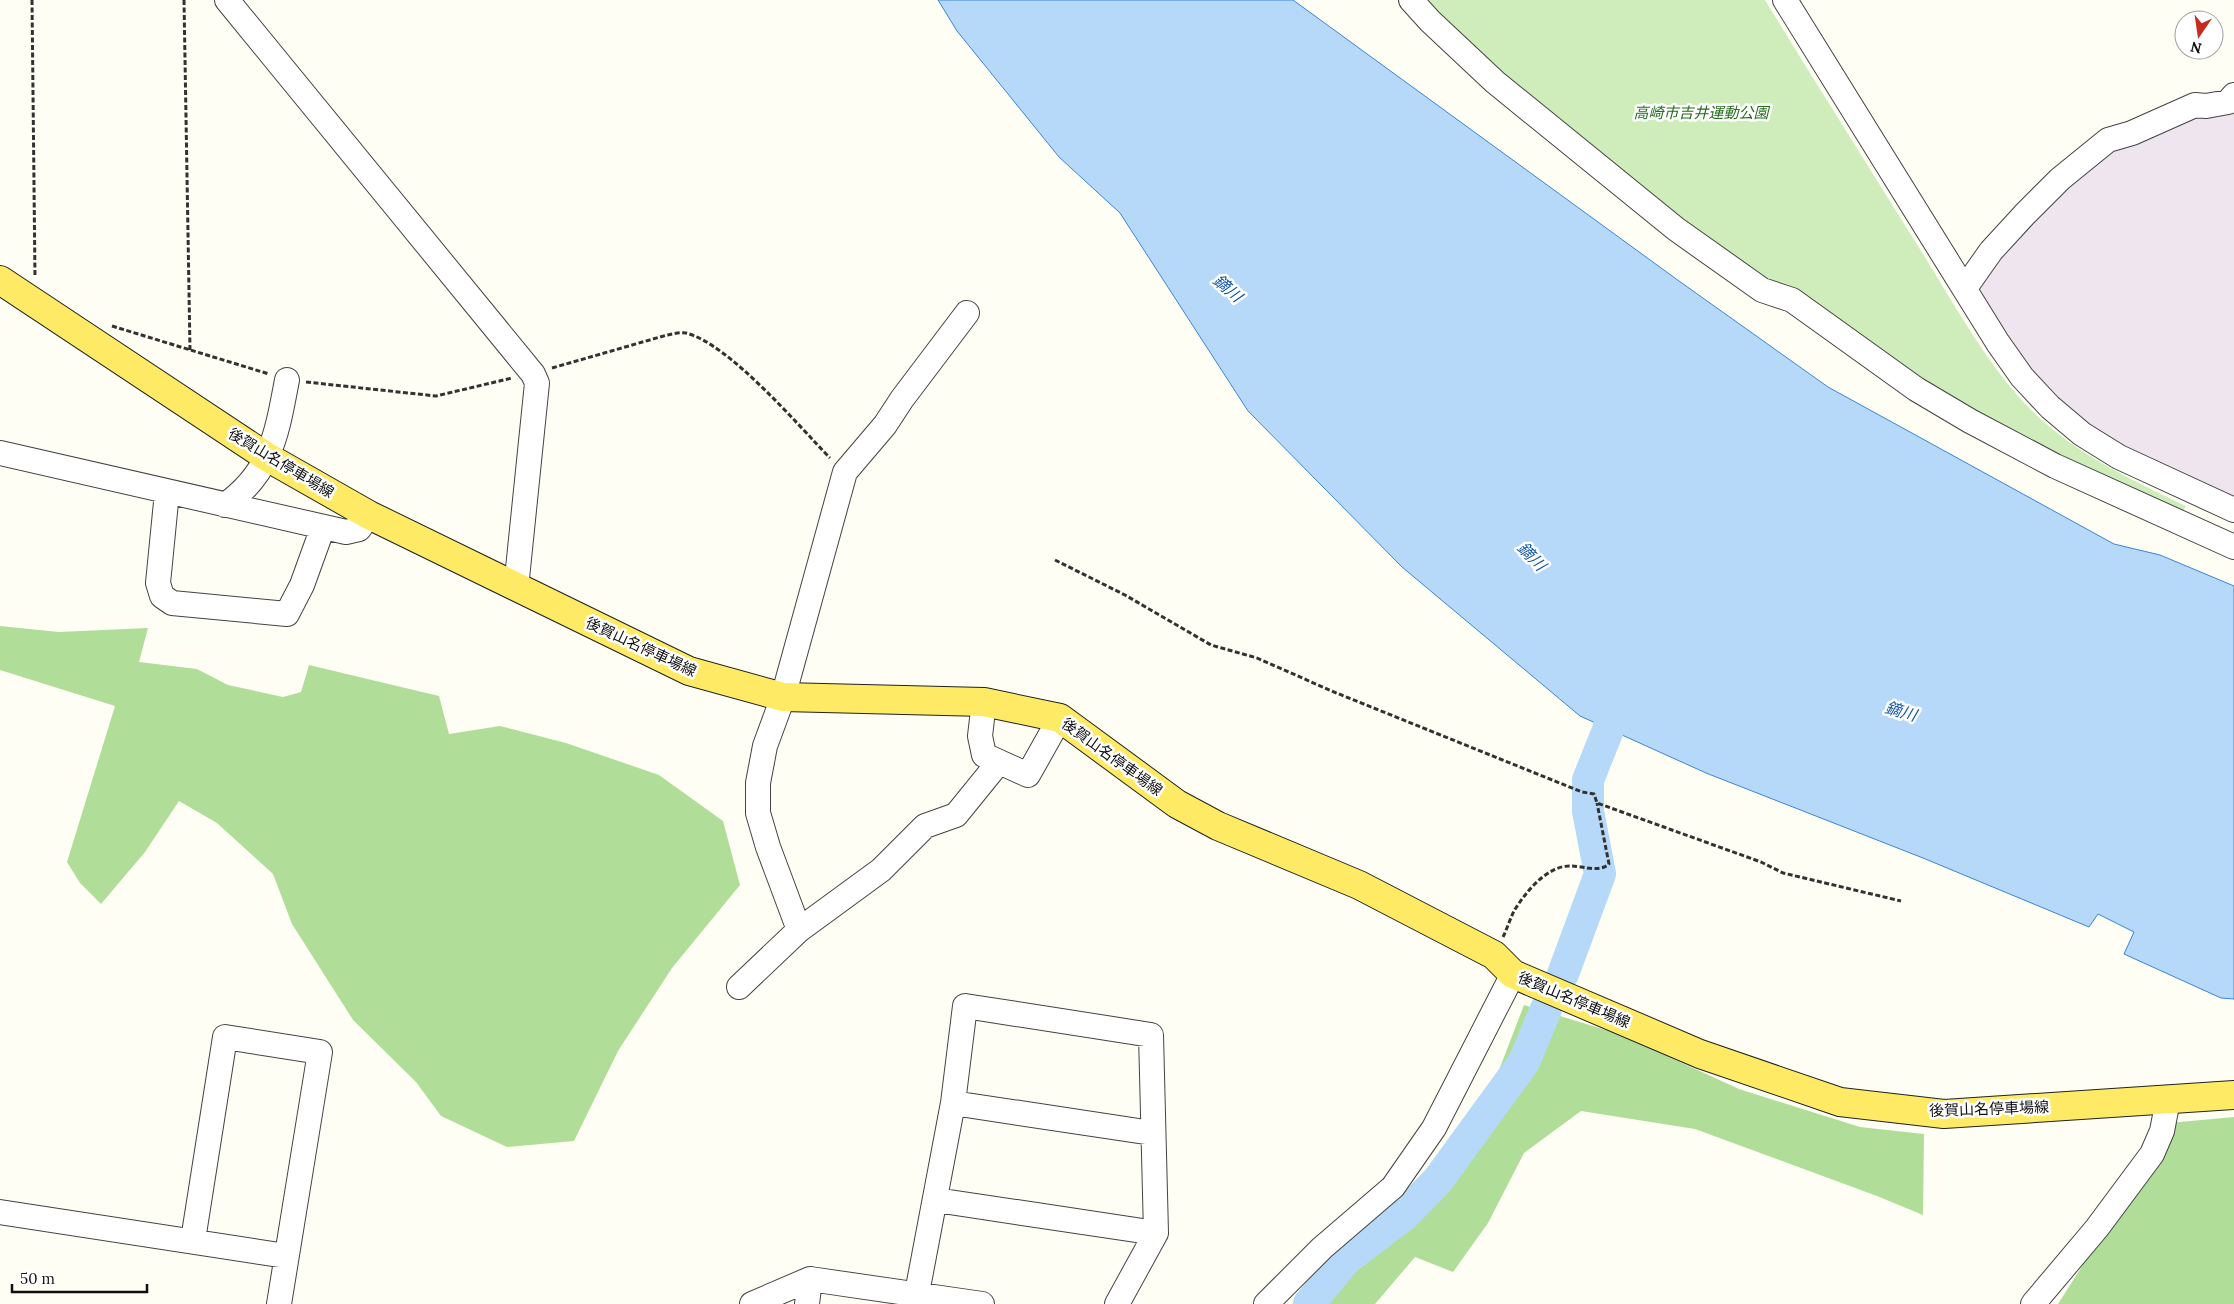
<svg xmlns="http://www.w3.org/2000/svg" width="2234" height="1304" viewBox="0 0 2234 1304" font-family="Lora,'Noto Sans JP',serif">
<style>
.industrial{fill:#efe5ef}
.green{fill:#cfedba}
.forest{fill:#b0de99}
.water{fill:#b6d9f9;stroke:#3985d4}
.lines{fill:none;stroke-linecap:round;stroke-linejoin:round}
.river{stroke:#b6d9f9;stroke-width:32}
.minor-casing{stroke:#434343;stroke-width:26}
.major-casing{stroke:#212121;stroke-width:30}
.path{stroke:#323232;stroke-width:3;stroke-dasharray:5 2.5;stroke-linecap:butt}
.minor{stroke:#fff;stroke-width:24}
.major{stroke:#feea65;stroke-width:28}
.labels{text-anchor:middle;stroke-width:5;stroke-linejoin:round;paint-order:stroke}
.park-label{font-size:15px;font-style:italic;fill:#246d1c;stroke:#fff}
.street-label{font-size:15px;fill:#101010;stroke:#fff}
.water-label{font-size:16px;font-style:italic;fill:#1257aa;stroke:#fff}
</style>
<rect width="100%" height="100%" fill="#fffef4"/>
<path class="industrial" d="M2234 105V500L2092 430 2055 399 2023 361 1973 285 2109 142Z"/>
<path class="green" d="M1401 0H1765C1817 85 1870 169 1923 254 1958 310 1994 378 2044 422 2086 459 2136 482 2186 506L2175 526 1789 307Z"/>
<path class="forest" d="M0 626 59 632 148 628 139 662 197 669 228 685 283 697 301 692 309 665 439 696 449 734 500 726 566 743 659 775 723 821 740 885 672 968 618 1051 574 1141 507 1147 441 1116 416 1082 353 1020 292 924 273 874 217 823 179 801 145 852 101 904 80 883 67 862 115 706 0 670Z
M1524 1005 1619 1034 1739 1089 1860 1127 1924 1134 1923 1215 1877 1196 1695 1129 1581 1111 1524 1153 1488 1223 1453 1272 1415 1257 1375 1304H1327L1489 1096Z
M2234 1117V1304H2058L2126 1197 2169 1123Z"/>
<path class="water" d="M938 0H1293L1679 281 1828 387 2114 544 2160 555 2234 586V999L2221 998 2124 954 2134 932 2098 914 2089 927 1923 858 1706 773 1580 716 1402 567 1248 411 1120 213 1059 157 957 31Z"/>
<g class="lines">
<path class="river" d="M1563 974 1600 874 1588 811V780L1608 730 1620 687
M1309 1304 1345 1260 1404 1215 1438 1180 1524 1062 1546 1009"/>
<g class="minor-casing">
<path id="minor" d="M227 0 533 374 537 383 516 588
M1411 0 1430 21 1495 82 1676 229 1762 290 1792 300 1916 389 1970 421 2055 466 2234 547
M1785 0 1998 343 2022 377 2050 407 2082 434 2119 457 2234 510
M1965 288 1991 251 2025 214 2060 179 2108 140 2132 133 2195 105 2206 106 2228 102 2234 95
M0 453 346 532 359 529 369 515
M167 492 158 583 162 596 172 603 287 614 302 585 323 527
M225 505C272 472 277 432 287 380
M984 702 980 736 984 755 1028 775 1060 718
M799 930 768 847 758 813V783L765 746 783 697 845 472 885 425 902 399 967 313
M739 987 799 930 881 870 925 826 956 815 999 762
M953 1103 1152 1133
M936 1200 1156 1233
M0 1212 286 1256
M193 1240 225 1037 320 1052 279 1304
M917 1293 953 1103 965 1006 1151 1035 1156 1233 1117 1304
M752 1304 810 1279 982 1304
M807 1304 810 1279
M1266 1304 1322 1248 1393 1187 1434 1128 1513 974
M2033 1304 2097 1228 2152 1154 2162 1131 2168 1100"/>
</g>
<g class="major-casing">
<path id="major" d="M0 280 267 457 369 515 689 671 783 697 984 702 1060 718 1177 804 1218 826 1359 885 1494 955 1513 974 1700 1054 1840 1102 1944 1114 2234 1095"/>
</g>
<path class="path" d="M32 0 35 277
M184 0 190 350
M112 326 269 374
M552 368 667 335C673 334 680 332 686 333 729 344 797 424 830 458
M306 382 436 396 512 378
M1055 560 1125 595 1211 645 1257 658 1334 692 1582 792 1594 794 1597 803 1761 862 1783 873 1901 901
M1503 937C1507 929 1510 919 1514 911 1525 893 1547 865 1571 866 1583 866 1599 873 1609 864L1597 803"/>
<use href="#minor" class="minor"/>
<use href="#major" class="major"/>
</g>
<g class="labels">
<g class="park-label">
<text x="1701" y="118">高崎市吉井運動公園</text>
</g>
<g class="street-label">
<text transform="translate(281 463) rotate(31)" y="5">後賀山名停車場線</text>
<text transform="translate(641 647) rotate(25)" y="5">後賀山名停車場線</text>
<text transform="translate(1112 757) rotate(36)" y="5">後賀山名停車場線</text>
<text transform="translate(1574 1000) rotate(23)" y="5">後賀山名停車場線</text>
<text transform="translate(1989 1109) rotate(-2)" y="5">後賀山名停車場線</text>
</g>
<g class="water-label">
<text transform="translate(1228 288) rotate(41)" y="6">鏑川</text>
<text transform="translate(1532 556) rotate(46)" y="6">鏑川</text>
<text transform="translate(1901 711) rotate(16)" y="6">鏑川</text>
</g>
</g>
<g transform="translate(2199 35) rotate(193)"><circle r="24" fill="#ffffff" stroke="#9f9f9f"/>
<path d="M0-4L9 19L0 12L-9 19Z" fill="#c92a20"/>
<text y="-8" font-size="14" font-weight="bold" text-anchor="middle" fill="#101010">N</text>
</g>
<path d="M12 1284v8h135v-8" fill="none" stroke="#101010" stroke-width="2.5"/>
<text x="20" y="1284" font-size="15" fill="#101010" stroke="#ffffff" stroke-width="4" paint-order="stroke">50 m</text>
</svg>
